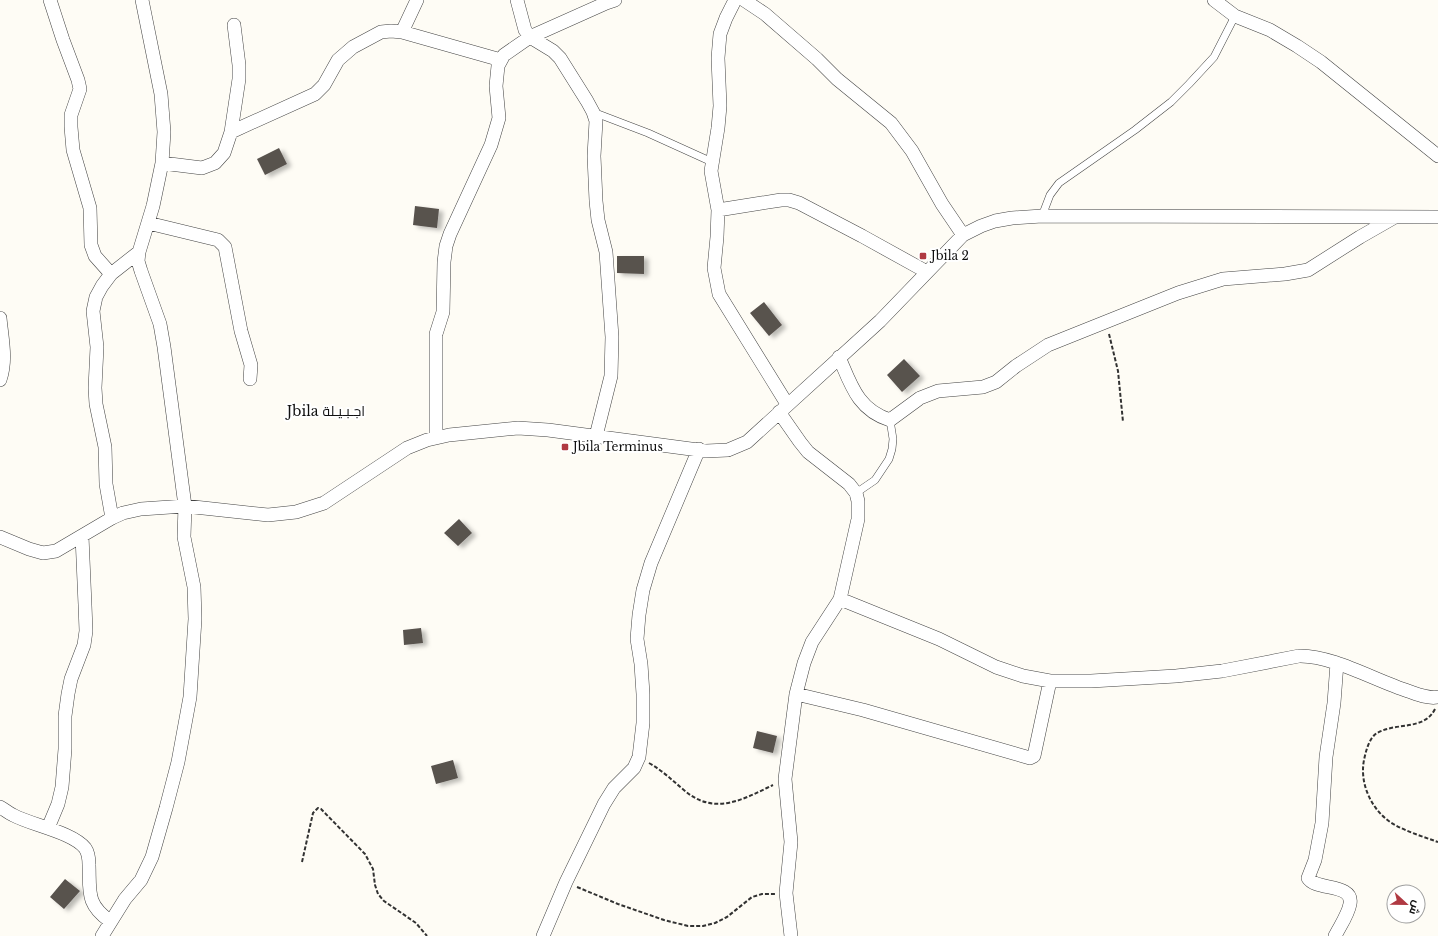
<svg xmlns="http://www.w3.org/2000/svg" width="1438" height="936" viewBox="0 0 1438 936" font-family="'Libre Baskerville',Cairo,serif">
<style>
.building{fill:#58524e;filter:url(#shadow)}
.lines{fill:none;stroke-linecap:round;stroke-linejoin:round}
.service-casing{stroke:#434343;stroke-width:8}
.minor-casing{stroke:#434343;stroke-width:14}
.path{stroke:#323232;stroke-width:2;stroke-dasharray:4 2;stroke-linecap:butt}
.service{stroke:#fff;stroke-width:7}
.minor{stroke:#fff;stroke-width:13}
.poi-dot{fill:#b03942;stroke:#fff;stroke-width:1.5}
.labels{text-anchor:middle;stroke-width:4;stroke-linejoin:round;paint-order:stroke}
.poi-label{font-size:12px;fill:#101010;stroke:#fff;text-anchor:start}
.quarter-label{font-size:14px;fill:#101010;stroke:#fff}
</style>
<defs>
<filter id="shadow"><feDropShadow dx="4.5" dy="2.5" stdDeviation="2" flood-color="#0004"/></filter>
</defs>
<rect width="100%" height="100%" fill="#fefcf5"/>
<path class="building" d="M279 148 287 164 265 175 257 159Z
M415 206 439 209 437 228 413 225Z
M617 256H644V274L617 273Z
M764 302 782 325 769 336 750 313Z
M904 359 920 376 902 392 887 375Z
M459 519 472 533 458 546 444 533Z
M421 628 423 643 404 645 403 630Z
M757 731 777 736 773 753 753 748Z
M453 760 458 778 436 784 431 766Z
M65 879 80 891 64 909 50 897Z"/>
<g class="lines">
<g class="service-casing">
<path id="service" d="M593 112 648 133 712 162
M1042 216 1050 195 1059 183 1135 130 1171 102 1189 84 1214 57 1235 16
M856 493 875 480 889 459 892 449 893 439 890 420"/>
</g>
<g class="minor-casing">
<path id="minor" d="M50 0 63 40 78 80 80 89 71 115V127L73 150 90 208 91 245 95 256 111 274
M517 0 525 30 530 37 553 51 560 58 587 101 593 112 596 121 594 156 596 201 598 220 606 252 612 337 611 376 596 436
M735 0 726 18 720 34 718 58 720 106 718 128 711 171 718 210 717 237 714 268 719 294 787 404
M744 0 765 14 817 59 837 79 891 123 912 151 942 204 963 235
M1214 0 1235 16 1270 30 1297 46 1321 62 1438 156
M402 32 417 0
M231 132 315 94 324 85 338 60 353 47 381 32 391 31 402 32 501 60
M162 163 202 168 215 163 224 153 231 132 239 79V65L234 25
M718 210 781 200H789L799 203 862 236 927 272
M148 223 218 240 225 247 241 331 251 365 250 379
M0 318C2 339 7 360 0 380
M839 357C851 385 858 410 890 420L920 398 938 391 983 387 996 382 1016 366 1048 345 1178 293 1223 279 1285 274 1308 270 1360 237 1395 217
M779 412 800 442 808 452 849 484 856 493 858 501V519L840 599 812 642 804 663 796 694 785 779 791 842 786 893 791 936
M436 438V334L443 312 444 262 446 246 450 234 491 145 499 118 496 86 498 66 504 55 530 37 606 3 615 0
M112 518 106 484 105 447 96 404 95 388 97 347 93 311 96 297 102 286 111 274 139 252
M0 537 29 549 43 553 56 551 112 518 123 513 141 509 185 506 268 515 296 512 324 503 407 448 427 440 449 435 518 428 548 430 706 451 728 450 747 442 880 321 963 235 981 226 995 221 1012 218 1042 216 1438 217
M840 599 939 639 996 667 1023 676 1050 681H1091L1176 676 1222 671 1299 656C1332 655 1376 681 1408 691 1417 694 1428 699 1438 697
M796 694 863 710 1030 758 1034 756 1050 681
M0 807C4 809 8 813 13 815 31 825 72 832 85 848 88 852 89 859 89 865 90 892 86 904 110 921
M48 828 58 804 62 787 65 749V716L68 694 71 679 84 645 86 631 85 605 82 536
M102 936 125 899 141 880 152 857 166 808 178 762 190 697 195 619 194 587 184 537 185 506 164 347 160 324 141 271 138 261 139 252 153 206 162 163 164 132 161 94 142 0
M543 936 566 882 604 804 614 788 634 768 639 757 643 723V694L641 664 637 639 639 615 643 590 651 563 699 449
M1335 936C1340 926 1348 915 1350 904 1354 883 1316 891 1308 878L1315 860 1322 823 1326 757 1334 703 1337 663"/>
</g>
<path class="path" d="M1109 334 1118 371 1123 422
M1435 709C1424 731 1396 722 1377 733 1369 738 1366 751 1364 760 1359 785 1373 813 1395 825 1408 832 1424 837 1438 842
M649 763C663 771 673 781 685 791 715 816 744 799 773 785
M302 862 313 813 318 808 321 809 365 854 373 869 375 885 378 894 384 901 416 923 427 936
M577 887 618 904 664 920 688 926H703L715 923 727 917 752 897 762 894H775"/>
<use href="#service" class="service"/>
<use href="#minor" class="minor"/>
</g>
<g class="poi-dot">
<rect x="919" y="252" width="8" height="8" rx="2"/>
<rect x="561" y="443" width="8" height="8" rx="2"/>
</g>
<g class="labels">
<g class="poi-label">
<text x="931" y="260">Jbila 2</text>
<text x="573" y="451">Jbila Terminus</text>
</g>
<g class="quarter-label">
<text x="326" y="416">Jbila اجـبـيـلة</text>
</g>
</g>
<g transform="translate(1406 904) rotate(112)"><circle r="19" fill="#ffffff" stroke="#9f9f9f"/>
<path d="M0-3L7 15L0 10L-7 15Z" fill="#b03942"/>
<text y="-6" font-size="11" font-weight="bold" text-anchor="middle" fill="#101010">ش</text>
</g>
</svg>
